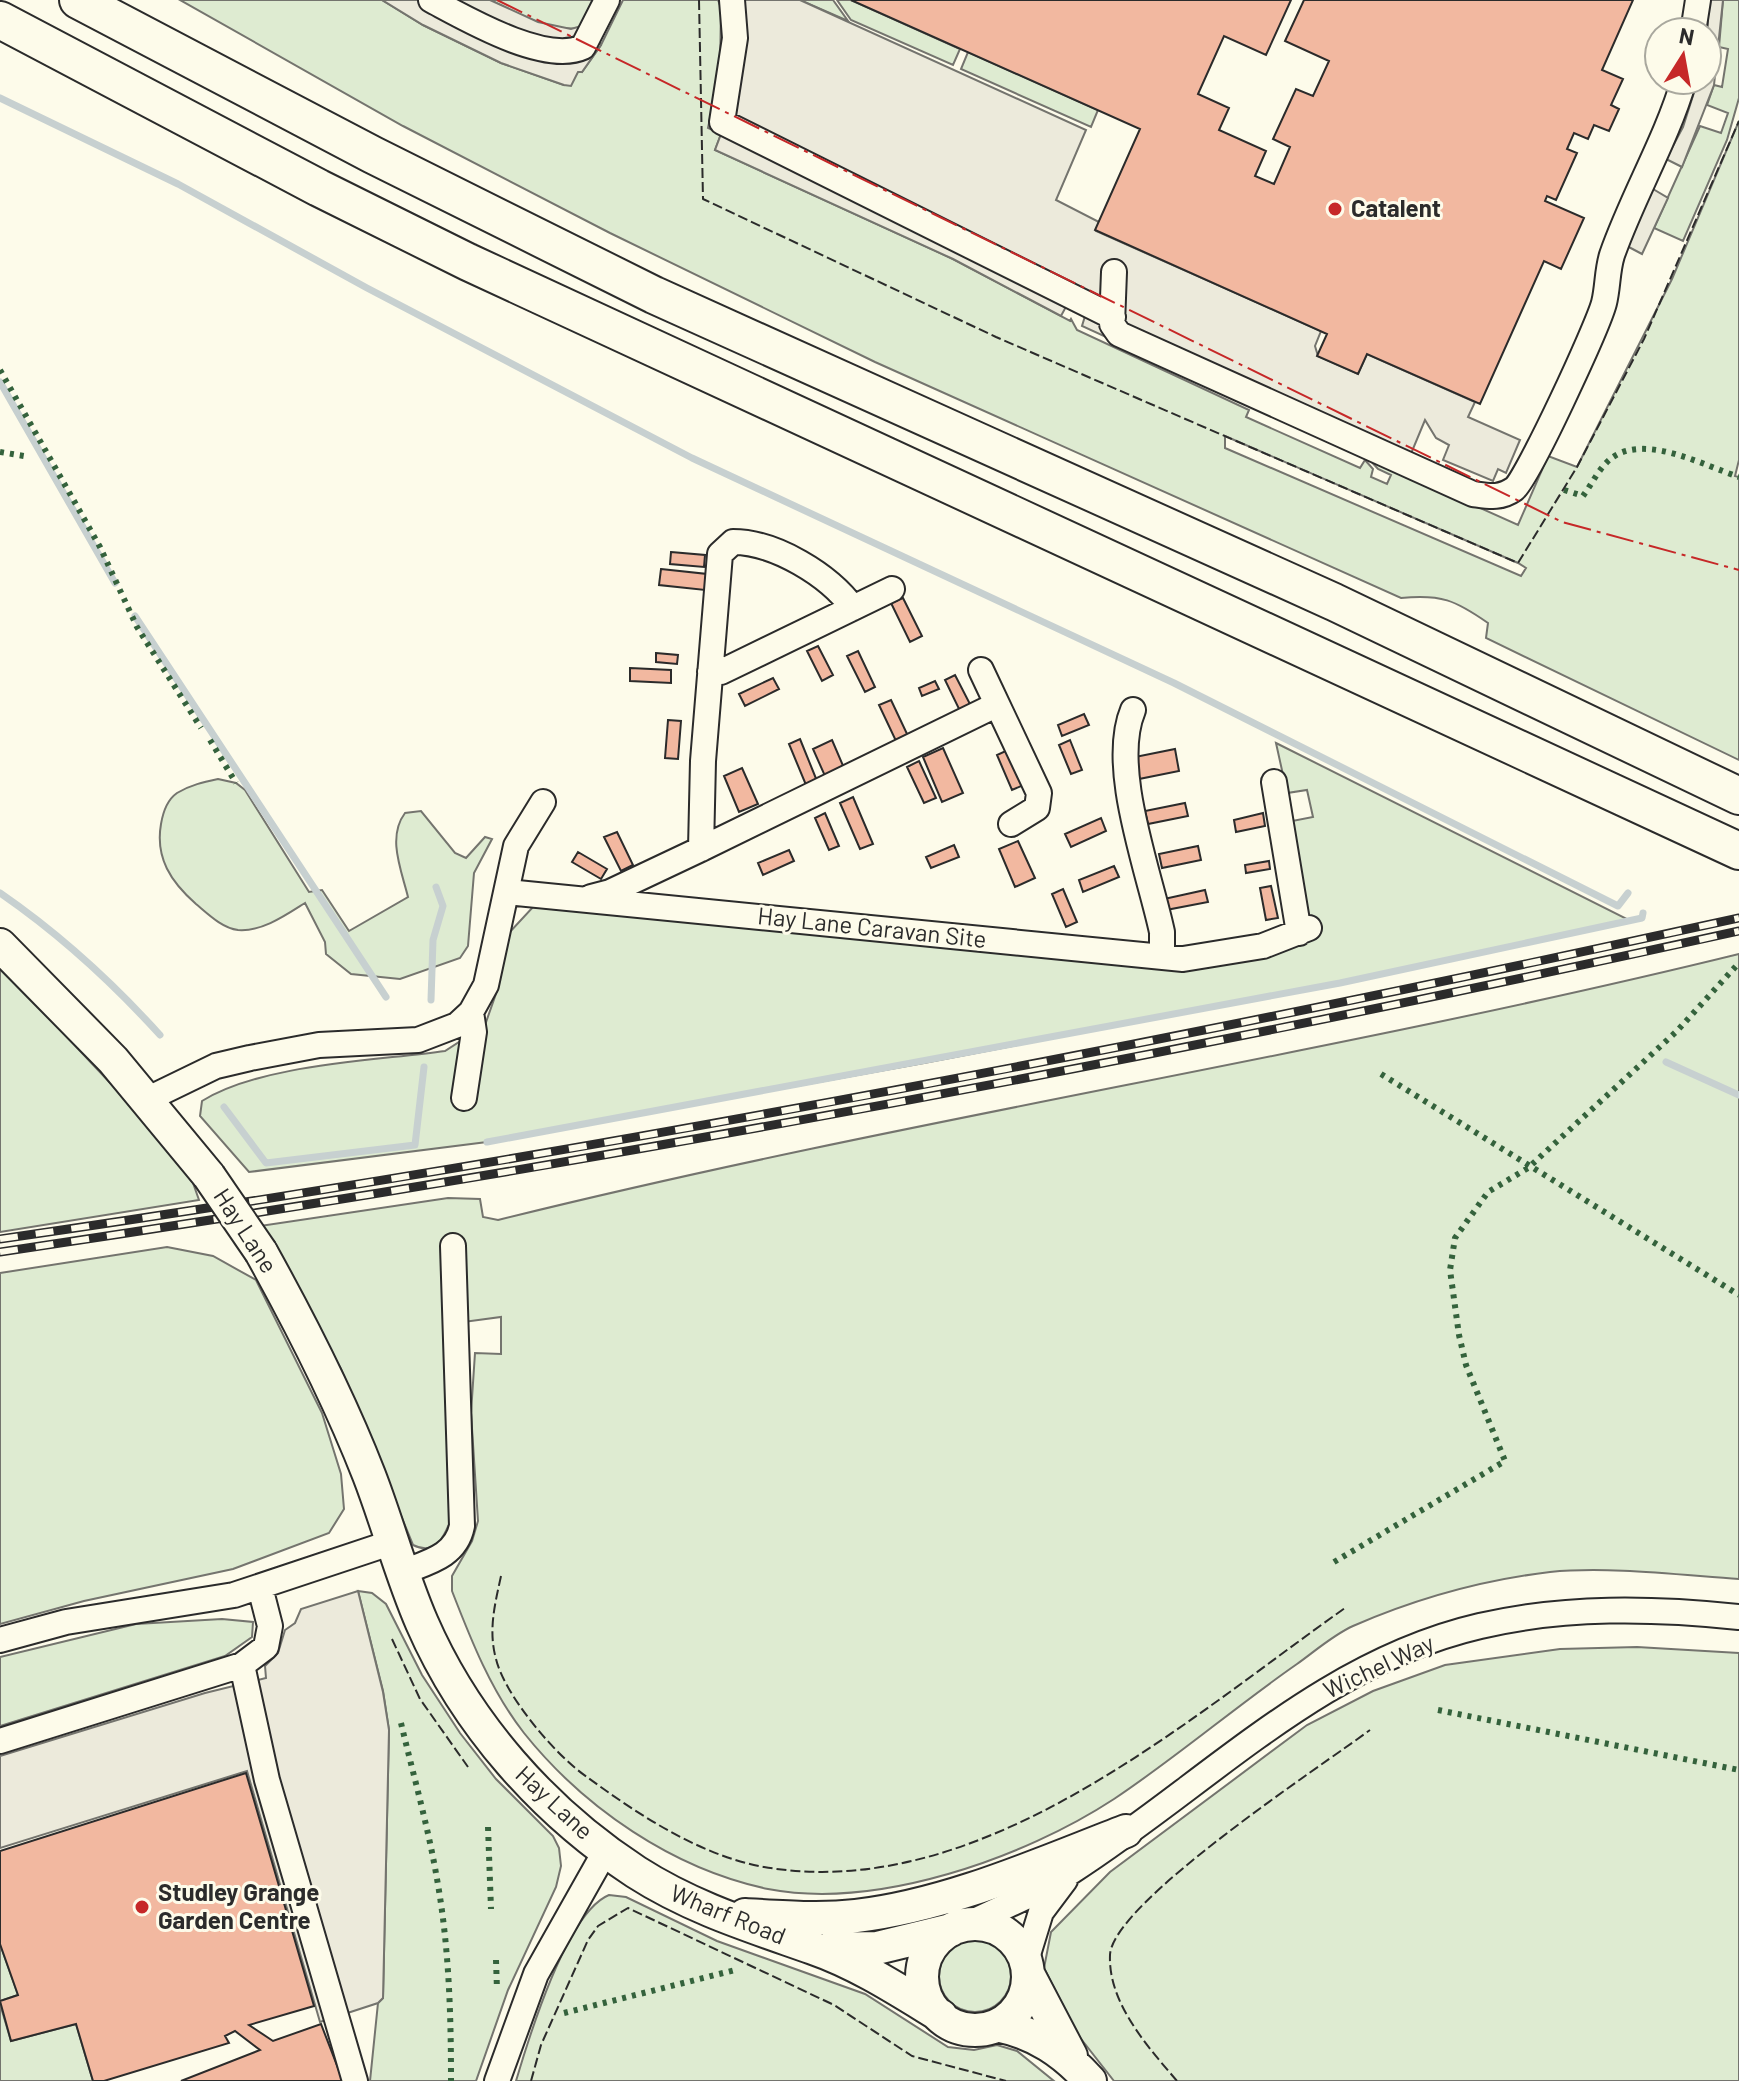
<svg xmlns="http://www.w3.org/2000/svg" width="1739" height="2081" viewBox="0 0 1739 2081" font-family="Barlow,sans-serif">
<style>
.green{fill:#deebd1;stroke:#74746e;stroke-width:2;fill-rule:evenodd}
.parking{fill:#eceadb;stroke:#74746e;stroke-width:2}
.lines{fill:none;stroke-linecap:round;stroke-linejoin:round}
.stream{stroke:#c7d0d0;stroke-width:7}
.building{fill:#f2b8a0;stroke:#2b2b2b;stroke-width:2}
.minor-casing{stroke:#2b2b2b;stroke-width:28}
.major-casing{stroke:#2b2b2b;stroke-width:36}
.highway-casing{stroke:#2b2b2b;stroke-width:40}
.minor{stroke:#fdfbea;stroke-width:24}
.major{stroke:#fdfbea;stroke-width:32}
.highway{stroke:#fdfbea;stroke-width:36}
.rail-casing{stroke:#2b2b2b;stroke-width:9}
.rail{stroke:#fdfbea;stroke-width:6;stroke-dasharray:18;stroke-linecap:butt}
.major-bridge-casing{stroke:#2b2b2b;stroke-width:36;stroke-linecap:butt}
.major-bridge{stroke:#fdfbea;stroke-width:32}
.hedge{stroke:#34623c;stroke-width:6;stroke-dasharray:4 6;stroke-linecap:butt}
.fence{stroke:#2b2b2b;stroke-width:2;stroke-dasharray:10 4;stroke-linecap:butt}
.power{stroke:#c62828;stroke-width:2;stroke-dasharray:28 6 4 6;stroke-linecap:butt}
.poi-dot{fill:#c62828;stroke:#fdfbea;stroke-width:3}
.labels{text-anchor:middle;stroke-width:6;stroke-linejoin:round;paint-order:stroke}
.poi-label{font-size:24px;font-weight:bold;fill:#2b2b2b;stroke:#fdfbea;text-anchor:start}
.street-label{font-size:24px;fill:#2b2b2b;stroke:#fdfbea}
</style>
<rect width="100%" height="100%" fill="#fdfbea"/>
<path class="green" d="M180 0H382L423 25 501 63 564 85 578 71 582 72 601 45 623 0H718L721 8V134L715 150 953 259 1070 321 1071 319 1077 330 1249 410 1246 417 1360 468 1365 460 1373 469 1371 477 1387 484 1391 475 1378 469 1367 457 1518 525 1548 456 1577 467 1672 279 1739 121V460L1735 476 1739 477V760L1486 638 1488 623C1455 600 1441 594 1401 598L875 362 610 233 403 126ZM1225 436 1518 563 1526 568 1521 576 1225 448Z
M490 0H597L580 28C548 32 518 13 490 0Z
M800 0H833L848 21Z
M837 0H851L960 49 953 65 851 20Z
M1723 0H1739V98L1727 140 1683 241 1654 228 1700 126 1721 133 1728 113 1707 105 1714 85 1722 87 1728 49 1719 47Z
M968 52 1098 110 1091 127 961 69Z
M1276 743 1631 921 1340 983 924 1063 487 1142 249 1172 200 1116 202 1101C262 1064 374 1061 445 1051L485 1025 498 988 507 935 533 907 1198 966C1239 963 1280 954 1318 937L1313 918 1303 916 1287 822 1313 817 1307 790 1287 793Z
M218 779 236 783 245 790 309 892 322 890 349 931 408 897C401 869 387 837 405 813L421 811 455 853 466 858 485 837 492 839 474 873 468 946 460 958 400 979 351 974 326 954 325 942 305 903C286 915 262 932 238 930 222 928 208 914 196 904 171 882 155 858 161 824 163 812 167 800 177 793 190 785 204 782 218 779Z
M1739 954V1579C1681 1575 1607 1566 1550 1572 1483 1580 1415 1599 1353 1626 1333 1635 1314 1652 1297 1664 1235 1707 1177 1757 1114 1799 1024 1858 877 1910 768 1889 673 1869 584 1808 524 1733 491 1691 471 1640 452 1591V1576L472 1541 478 1521 471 1413 475 1353 501 1354V1317L448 1324 451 1519C444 1538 435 1556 413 1545L341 1369 260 1226 448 1198 480 1199 483 1217 498 1220C909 1118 1328 1055 1739 954Z
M0 966 146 1121 193 1183 199 1200 0 1232Z
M167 1247 213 1256 256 1280 322 1413 341 1474 344 1509 329 1533 233 1569 84 1601 0 1624V1273Z
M358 1591 372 1593 386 1604 422 1675 460 1733 496 1779 553 1836 559 1848 561 1866 556 1887 508 1990 476 2081H370L378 2003 383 1998 389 1730 383 1691Z
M222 1619 253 1622 252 1637 225 1656 0 1726V1657L136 1624Z
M1637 1647 1739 1653V2081H1114L1078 2035 1044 1968 1051 1932 1110 1872 1307 1725 1373 1691 1445 1665 1560 1649Z
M609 1895 626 1897 717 1941 865 1994 948 2047 974 2050 997 2045 1017 2051 1054 2081H516C529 2037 567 1912 609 1895Z
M939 1976a36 36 0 1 1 72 0a36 36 0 1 1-72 0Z
M0 1944 18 1995 0 2001Z
M0 2004 11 2041 76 2024 93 2081H0Z"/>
<path class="parking" d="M382 0H490L538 22 571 29 585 25 601 45 582 72H578L571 86 564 85 501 63 423 25Z
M733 0H800L1086 130 1056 200 1099 222 1096 231 1321 331 1315 346 1318 356 1358 374 1367 354 1475 402 1468 417 1520 440 1506 473 1498 469 1493 481 1443 460 1449 445 1436 438 1425 420 1403 473 1082 326 1085 316 1068 303 1061 316 953 259 715 150 721 134 708 128 720 70 721 8Z
M1708 0H1723L1714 85 1682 167 1666 159 1683 127 1698 80H1707Z
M1653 189 1668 198 1642 254 1625 245Z
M358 1591 383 1692 389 1730 383 1998 378 2003 320 2022 247 1771 0 1848V1756L205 1693 266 1678 265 1666 278 1653 285 1630 295 1623 301 1609Z"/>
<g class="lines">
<path class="stream" d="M0 98 178 184 367 288 692 458 1174 683 1618 906 1628 893
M0 382 115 583
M135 616 386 997
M0 893C61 935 111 981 160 1035
M431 1000 433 940 443 906 436 887
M1666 1062 1739 1095
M224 1107 266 1163 415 1145 424 1067
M487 1142 1340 983 1642 918 1643 913"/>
</g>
<path class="building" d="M851 0H1291L1266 55 1224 36 1198 94 1229 108 1219 130 1266 151 1255 176 1274 184 1290 147 1273 139 1296 89 1313 96 1329 61 1285 41 1304 0H1633L1602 70 1623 79 1611 105 1619 109 1609 131 1594 125 1588 139 1574 133 1567 149 1577 153 1556 200 1547 196 1545 201 1584 218 1561 269 1544 261 1480 404 1367 354 1358 374 1317 356 1327 334 1095 230 1140 129Z
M671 552 705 555 704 567 670 564Z
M661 569 707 574 705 590 659 585Z
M903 598 922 636 910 642 891 603Z
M818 646 833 675 822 681 807 651Z
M858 651 875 687 865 692 847 656Z
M656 653 678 655 677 664 656 662Z
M630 668 671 670V683L630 681Z
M955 675 972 708 961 713 945 680Z
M773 678 779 689 745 706 739 694Z
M935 681 939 689 922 696 919 688Z
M891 700 908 736 896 741 879 705Z
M1084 714 1089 725 1062 736 1058 725Z
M668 720 681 721 678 759 665 758Z
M800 739 817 781 806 785 789 744Z
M832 740 844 768 825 776 813 749Z
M1070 740 1082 770 1071 774 1059 745Z
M943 748 963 793 942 802 923 757Z
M1010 749 1026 784 1012 790 997 755Z
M1175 749 1179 771 1139 779 1135 757Z
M919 761 936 798 924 803 907 767Z
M742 768 758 804 739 812 724 776Z
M853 797 873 844 860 849 840 803Z
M1185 803 1188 816 1148 824 1145 811Z
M825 813 839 846 829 850 815 818Z
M1263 813 1265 826 1236 832 1234 820Z
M1101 818 1106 831 1071 847 1065 834Z
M617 832 633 865 621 871 604 837Z
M1018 841 1035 878 1015 887 999 849Z
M954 845 959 857 931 868 926 857Z
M1198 846 1201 860 1162 868 1159 854Z
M789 850 794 861 763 875 758 863Z
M578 852 607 869 601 879 572 862Z
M1269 861 1270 869 1246 873 1245 865Z
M1114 866 1119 877 1083 892 1079 880Z
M1271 886 1278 918 1266 920 1260 888Z
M1063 889 1077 922 1066 927 1052 894Z
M1205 890 1208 902 1166 910 1164 899Z
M246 1773 314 2006 249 2025 273 2041 321 2024 343 2081H181L260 2050 235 2031 225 2036 229 2043 104 2081H93L76 2024 11 2041 0 2001 18 1995 0 1944V1851Z"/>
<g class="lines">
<g class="minor-casing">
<path id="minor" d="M431 0C465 18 545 65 583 47L607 0
M732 0 735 38 722 122 1113 317
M1693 32 1698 0
M1114 272 1112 324 1119 334 1473 494C1488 496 1500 499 1514 489 1527 480 1598 326 1604 303 1608 287 1607 271 1612 255 1633 195 1666 141 1684 80
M981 670 1039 793 1037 808 1011 824
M710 672H721L892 589
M1133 710C1109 767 1149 871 1162 932V957
M1274 782 1299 933
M701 849 703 761 720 554 733 542C775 542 829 575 853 608
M507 892 1183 959 1263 946 1309 928
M591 897 610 892 701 849 996 705
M464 1098 474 1032 471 1012
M148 1099 216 1066 250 1058 319 1045 418 1040 457 1025 471 1012 486 985 516 846 543 802
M403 1572C429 1562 456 1556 462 1526L453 1246
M0 1640 66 1622 234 1595 393 1542
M242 1665 267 1780 355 2081
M0 1741 242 1665 266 1647 270 1626 260 1587
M964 1926C1000 1908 1039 1893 1072 1871 1206 1785 1320 1663 1480 1626 1565 1606 1653 1608 1739 1617
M1026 1961 1041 1912 1065 1880
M497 2081 536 1974 606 1850"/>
</g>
<g class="major-casing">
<path id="major" d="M0 945 113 1060 209 1176
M261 1252C301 1324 339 1398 369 1475 388 1524 401 1575 422 1623 466 1724 544 1812 636 1872 692 1908 751 1926 813 1948 859 1964 900 1991 941 2016
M745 1915C782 1917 819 1920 856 1916 949 1905 1040 1864 1126 1831
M922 1977a53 53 0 1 1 106 0a53 53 0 1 1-106 0Z
M829 1949 877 1948 951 1930
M1028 1974 1071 2056
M997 2025C1036 2033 1064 2052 1090 2081"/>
</g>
<g class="highway-casing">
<path id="highway" d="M78 0 373 155 654 295 1334 602 1739 796
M0 20 319 188 468 262 1739 851"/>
</g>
<use href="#minor" class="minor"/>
<use href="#major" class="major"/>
<use href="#highway" class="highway"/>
<g class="rail-casing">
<path id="rail" d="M0 1239C584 1155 1163 1044 1739 918
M0 1252C584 1166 1163 1058 1739 931"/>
</g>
<use href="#rail" class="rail"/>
<g class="major-bridge-casing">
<path id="major-bridge" d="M209 1176 261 1252"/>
</g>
<use href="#major-bridge" class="major-bridge"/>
<path class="hedge" d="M0 370 100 547 137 627 201 728
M0 452 24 456
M1564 490 1583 496C1592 484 1600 466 1613 457 1647 434 1705 466 1739 477
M210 740 236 783
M1381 1074 1739 1295
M1334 1562 1505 1461 1466 1365 1459 1335 1450 1270 1455 1238 1488 1192 1528 1168 1677 1031 1737 965
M1438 1710 1739 1770
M401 1723C413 1774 428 1826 437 1879 449 1946 451 2013 451 2081
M488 1827 491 1909
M496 1960 497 1990
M564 2013 735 1970"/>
<path class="fence" d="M699 0 703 199 996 337 1518 563 1577 467 1644 339 1739 121
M501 1576C495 1604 488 1630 496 1659 505 1696 556 1756 587 1777 639 1815 699 1855 764 1867 979 1904 1182 1723 1345 1608
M392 1639 420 1699 468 1767
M531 2081 541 2045 588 1940 598 1926 628 1908 834 2005 912 2056 1006 2081
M1177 2081C1148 2047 1108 2003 1110 1955 1112 1903 1323 1765 1370 1730"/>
<path class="power" d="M497 0 1562 522 1739 570"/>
</g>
<g class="poi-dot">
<circle cx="1335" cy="209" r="8"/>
<circle cx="142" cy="1907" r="8"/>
</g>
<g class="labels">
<g class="poi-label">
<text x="1351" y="217">Catalent</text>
<text x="158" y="1901">Studley Grange<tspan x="158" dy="28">Garden Centre</tspan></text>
</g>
<g class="street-label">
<text transform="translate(872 928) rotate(6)" y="8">Hay Lane Caravan Site</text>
<text transform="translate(245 1231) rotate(57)" y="8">Hay Lane</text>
<text transform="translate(1379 1667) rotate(-25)" y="8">Wichel Way</text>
<text transform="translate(554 1803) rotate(43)" y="8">Hay Lane</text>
<text transform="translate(728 1915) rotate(22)" y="8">Wharf Road</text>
</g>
</g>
<g transform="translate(1683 56) rotate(11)"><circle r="38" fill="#fdfbea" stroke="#a9a89e" stroke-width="2"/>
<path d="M0-6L14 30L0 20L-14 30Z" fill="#c62828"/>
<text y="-12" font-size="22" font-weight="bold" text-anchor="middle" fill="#2b2b2b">N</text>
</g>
</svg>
